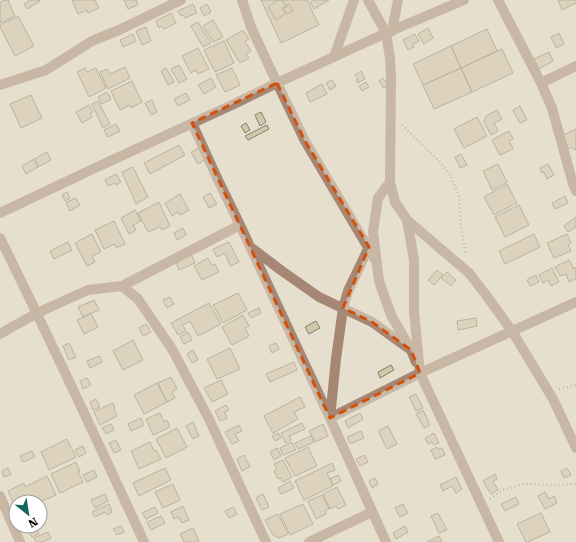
<svg xmlns="http://www.w3.org/2000/svg" width="576" height="542" viewBox="0 0 576 542" font-family="'Roboto Serif',serif">
<style>
.building{fill:#d3c6a9;stroke:#857e6f}
.lines{fill:none;stroke-linecap:round;stroke-linejoin:round}
.path{stroke:#969184;stroke-width:2.5;stroke-dasharray:1 3;stroke-linecap:butt}
.minor{stroke:#a58774;stroke-width:10}
.marked{fill:none;stroke:#d2510c;stroke-width:3;stroke-dasharray:8 5;stroke-linejoin:round}
</style>
<rect width="100%" height="100%" fill="#e6dfce"/>
<path class="building" d="M5 0H8L15 16 1 23 0 20V2Z
M30 0H40V1L27 9 24 4Z
M72 0H95L99 8 88 13 87 10 78 14Z
M124 0H136L138 5 128 9Z
M261 0H307L319 25 281 43Z
M279 0H282L286 6 282 8 285 14 276 20 268 7Z
M313 0H329L314 9 310 2Z
M558 0H576V3L562 10Z
M193 4 197 13 185 18 183 15 181 16 178 11Z
M207 4 211 12 204 16 200 8Z
M289 4 293 11 287 14 284 8 288 6 287 5Z
M171 13 176 23 164 29 162 26 159 28 156 21Z
M18 16 34 46 15 56 0 27V25Z
M213 20 223 37 213 42 203 26Z
M198 22 211 43 203 47 191 26Z
M146 27 151 41 142 45 136 31Z
M428 28 433 38 424 44 418 34Z
M487 29 497 51 461 68 451 46Z
M243 30 249 39 245 41 251 51 246 54 249 58 240 63 226 40Z
M559 33 564 44 556 48 551 37Z
M133 34 136 41 123 47 120 40Z
M415 34 419 41 413 44 414 47 408 50 403 40Z
M224 41 234 63 215 72 204 50Z
M451 46 461 68 423 85 413 64Z
M198 48 209 69 198 74 196 70 191 73 182 56Z
M502 49 513 73 472 92 461 68Z
M549 52 553 61 539 69 534 59Z
M179 65 187 79 179 83 171 69Z
M125 67 130 78 108 89 100 72 107 69 110 74Z
M85 68 87 72 96 68 106 88 89 97 77 72Z
M166 68 174 82 168 85 161 71Z
M232 68 240 85 225 92 216 75Z
M461 68 472 92 434 109 423 85Z
M361 71 365 79 358 83 356 80 358 79 355 75Z
M211 78 216 87 204 94 198 85Z
M383 78 388 85 384 88 379 81Z
M332 80 336 86 330 90 326 83Z
M132 81 142 102 131 108 130 105 120 110 111 91Z
M366 82 369 87 362 91 359 86Z
M322 84 327 94 310 102 306 93Z
M107 92 111 99 102 104 98 97Z
M186 93 190 100 178 106 174 99Z
M31 95 42 118 21 128 10 104Z
M152 100 157 112 151 115 145 103Z
M98 101 110 124 103 128 92 104Z
M89 105 93 112 90 113 92 117 82 123 76 112Z
M520 106 527 120 520 123 513 110Z
M497 110 502 119 494 123 498 131 491 135 484 122 486 116Z
M261 112 266 122 260 126 255 115Z
M477 117 487 136 464 148 454 129Z
M246 123 250 130 245 133 241 126Z
M116 124 120 131 108 137 104 130Z
M267 125 269 129 248 140 245 136Z
M576 129V149L574 150 572 147 568 149 562 136Z
M509 131 513 139 509 141 513 149 500 155 492 140Z
M179 145 185 155 150 174 144 163Z
M199 148 206 159 198 164 191 152Z
M47 152 51 160 38 167 34 159Z
M461 154 467 165 460 168 455 157Z
M34 159 38 167 26 174 22 166Z
M498 164 507 182 492 190 483 171Z
M548 164 554 175 547 179 544 172 542 173 540 168Z
M133 167 148 197 136 204 122 172Z
M116 174 121 182 116 185 115 183 108 186 105 180Z
M507 184 517 203 494 215 484 197Z
M67 192 70 198 65 201 62 195Z
M210 193 217 204 209 208 203 197Z
M180 194 189 210 180 215 178 212 172 216 165 203Z
M565 196 568 203 555 209 552 203Z
M75 198 80 205 70 211 66 203Z
M159 202 170 226 162 230 160 227 148 232 138 213Z
M519 205 529 225 505 237 495 217Z
M135 210 141 221 133 225 136 230 129 234 121 218Z
M576 217V227L568 232 564 226Z
M114 221 125 244 116 248 115 244 104 249 95 230Z
M183 228 186 235 177 240 174 233Z
M92 234 101 252 92 256 95 262 87 266 75 243Z
M534 234 540 247 505 264 499 251Z
M567 234 571 243 568 245 571 251 554 258 547 243Z
M68 242 72 250 54 259 50 251Z
M229 242 239 262 230 266 225 253 217 257 213 249Z
M191 254 195 263 179 270 176 262Z
M208 258 212 265 215 264 219 272 202 280 194 266Z
M569 260 574 269 576 267V279L569 282 566 274 560 276 555 267Z
M552 268 559 282 551 286 548 280 543 283 539 275Z
M437 270 443 275 434 285 428 280Z
M447 272 456 280 451 286 441 278Z
M536 275 539 282 530 286 527 280Z
M238 293 247 310 223 323 213 305Z
M170 297 174 304 167 308 163 300Z
M94 300 99 310 83 317 78 307Z
M209 303 221 324 198 336 190 321 183 325 186 331 178 335 171 323Z
M259 308 261 313 251 318 248 313Z
M91 313 98 327 84 334 77 320Z
M243 315 249 326 245 328 249 336 232 345 222 327Z
M476 318 477 326 458 330 457 321Z
M316 321 320 328 309 334 305 327Z
M146 324 151 332 143 336 139 328Z
M188 332 192 340 184 344 180 337Z
M133 340 143 360 123 370 113 351Z
M69 343 76 357 69 360 63 346Z
M276 343 279 349 272 353 269 346Z
M230 348 240 369 217 379 207 359Z
M193 350 198 360 192 363 187 354Z
M99 356 102 362 90 368 87 361Z
M294 362 297 370 270 382 266 374Z
M391 365 394 370 380 378 378 372Z
M171 377 177 389 172 392 175 398 167 402 158 383Z
M87 378 91 385 83 389 80 381Z
M221 380 228 394 212 402 204 388Z
M157 383 167 402 144 414 134 395Z
M416 394 423 408 416 411 409 397Z
M300 397 305 407 294 412 298 419 273 433 264 416Z
M96 399 100 407 93 410 90 402Z
M113 403 115 408 114 409 117 416 100 425 94 412Z
M226 405 229 410 224 412 227 418 220 421 215 411Z
M423 410 430 425 424 428 416 414Z
M160 413 164 422 167 420 170 427 153 435 146 419Z
M360 413 363 419 348 428 345 421Z
M141 418 144 425 131 431 128 424Z
M193 422 199 436 193 439 186 426Z
M302 423 305 429 289 436 291 440 285 443 281 433Z
M111 424 114 430 106 434 102 428Z
M323 424 328 436 315 442 309 431Z
M239 425 242 431 235 434 239 441 232 444 225 432Z
M388 426 397 444 387 449 378 431Z
M177 428 187 447 166 458 156 439Z
M361 431 364 438 350 444 347 437Z
M278 433 281 438 275 441 272 436Z
M434 433 439 443 434 445 432 442 428 444 425 438Z
M311 436 314 442 298 449 295 443Z
M67 439 76 457 49 470 41 452Z
M116 440 121 450 114 453 109 443Z
M150 442 154 451 156 450 161 459 139 469 131 451Z
M292 442 296 450 283 455 280 448Z
M83 446 86 453 79 457 75 450Z
M308 447 317 466 295 476 285 458Z
M437 447 438 449 442 448 445 455 435 459 431 450Z
M277 448 281 456 274 460 270 452Z
M32 451 35 457 23 462 20 456Z
M244 455 250 467 242 471 237 459Z
M364 455 368 462 360 466 356 459Z
M283 460 292 477 283 482 281 478 278 479 274 471 277 470 274 464Z
M76 462 80 471 78 472 83 482 60 493 51 474Z
M332 463 335 470 327 473 333 486 304 500 295 481Z
M8 468 11 474 4 477 2 471Z
M165 468 171 480 139 496 133 483Z
M567 468 571 475 564 478 561 471Z
M94 470 97 477 87 482 83 475Z
M495 474 497 479 493 481 498 490 491 494 483 481Z
M338 475 341 481 333 485 330 479Z
M47 476 56 495 40 502H27L25 498 14 504 8 491 24 483 25 487Z
M456 477 462 489 456 493 452 486 443 491 440 485Z
M375 478 378 484 372 488 369 481Z
M290 481 294 488 281 494 278 488Z
M173 484 180 500 163 508 155 492Z
M337 487 346 505 338 509 336 506 330 509 323 494Z
M545 492 549 499 554 496 557 503 545 509 538 496Z
M105 494 108 501 95 508 91 500Z
M263 494 269 507 262 510 256 498Z
M322 495 329 509 325 511 326 514 316 519 308 501Z
M516 497 519 504 505 511 501 504Z
M109 504 112 512 107 515 105 512 95 517 92 512Z
M303 504 313 524 290 535 280 514Z
M403 504 408 513 400 517 395 508Z
M183 506 189 520 182 523 178 517 174 519 171 512Z
M155 507 158 513 146 519 142 513Z
M233 507 237 514 229 518 225 511Z
M438 513 447 530 439 533 431 516Z
M541 513 550 532 528 542H526L517 524Z
M278 514 288 534 279 538 273 535 265 520Z
M161 516 165 523 151 530 147 522Z
M121 526 124 532 117 535 113 529Z
M405 526 408 532 396 539 393 533Z
M35 527 39 534 32 537 28 531Z
M193 528 199 541 197 542H184L180 534Z
M48 532 51 538 43 542H36L34 538Z
M439 536 442 542H427Z"/>
<g class="lines">
<path class="path" d="M402 125 438 160 451 176 459 196 461 228 466 255
M559 389 576 385
M490 499 503 490 524 484 552 485 576 484"/>
<path class="minor" d="M242 0 251 27 277 83 305 141 376 261
M368 0 386 33 390 58 391 78 390 182 395 202 407 220 469 273 489 299 512 331 553 399 576 448
M498 0 541 83 552 108 573 184 576 191
M392 31 398 0
M334 57 354 0
M541 83 576 66
M0 85 46 70 92 41 119 30 181 0
M192 123 219 182 240 225 330 418 386 542
M390 182 378 198 373 232 379 281 391 315 411 350 416 362
M0 213 95 168 234 104 277 83 386 33 464 0
M407 220 414 260V312L420 373 499 542
M0 238C50 339 97 440 144 542
M253 249 282 271 319 297 372 322 408 348
M122 286 138 299 172 349 209 419 266 542
M0 334 37 313 88 290 122 286 240 225
M330 418 420 373 576 302
M330 418 336 359 343 308 348 291 369 247
M0 496 20 542
M309 542 372 512"/>
</g>
<path d="M0 0H576V542H0ZM277 83 305 141 369 247 343 308 372 322 411 350 420 373 330 418 192 123Z" fill="#e6dfce" fill-opacity=".55" fill-rule="evenodd"/>
<path class="marked" d="M277 83 305 141 369 247 343 308 372 322 411 350 420 373 330 418 192 123Z"/>
<g transform="translate(28 514) rotate(150)"><circle r="19" fill="#ffffff" stroke="#9f9e9c"/>
<path d="M0-3L7 15L0 10L-7 15Z" fill="#176562"/>
<text y="-6" font-size="11" font-weight="bold" text-anchor="middle" fill="#0e0c07">N</text>
</g>
</svg>
